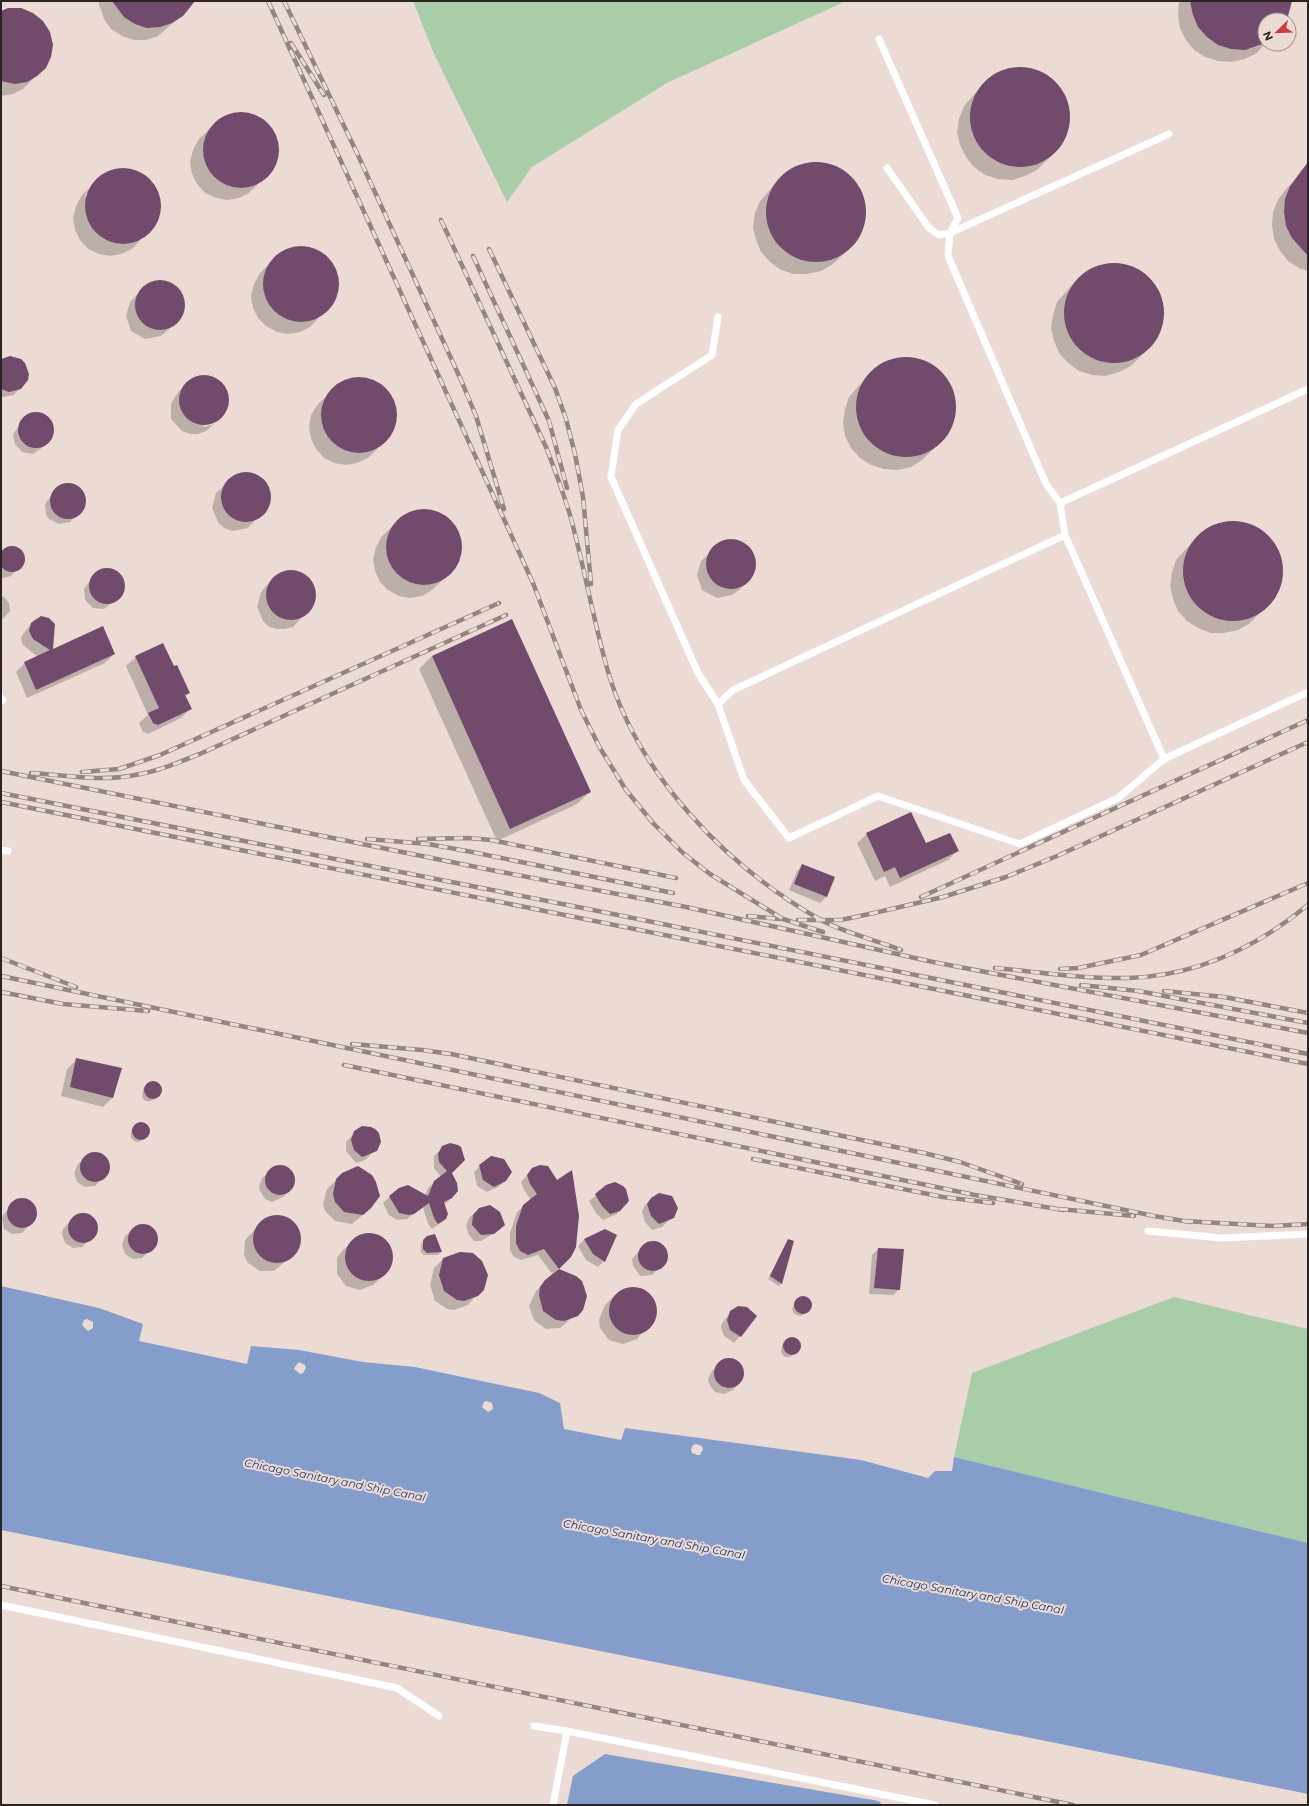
<svg xmlns="http://www.w3.org/2000/svg" width="1309" height="1806" viewBox="0 0 1309 1806" font-family="Montserrat,sans-serif">
<style>
.green{fill:#a9cda9}
.water{fill:#859dcb;fill-rule:evenodd}
.shadow{fill:#0003}
.building{fill:#724a6c}
.lines{fill:none;stroke-linecap:round;stroke-linejoin:round}
.lane{stroke:#fff;stroke-width:7}
.rail-casing{stroke:#928682;stroke-width:4.5}
.rail{stroke:#ecdbd5;stroke-width:3;stroke-dasharray:9;stroke-linecap:butt}
.labels{text-anchor:middle;stroke-width:4;stroke-linejoin:round;paint-order:stroke}
.water-label{font-size:11px;font-style:italic;fill:#19326b;stroke:#ecdbd5}
</style>
<rect width="100%" height="100%" fill="#ecdbd5"/>
<path class="green" d="M413 1H846L667 83 532 167 507 202 434 54Z
M1174 1297 1308 1329V1543L954 1457 972 1373Z"/>
<path class="water" d="M1 1286 99 1308 143 1324 139 1341 247 1364 251 1346 299 1350 363 1362 415 1367 539 1393 560 1403 564 1429 621 1440 625 1428 861 1460 928 1478 935 1471H952L954 1457 1308 1543V1794L1 1530ZM87 1319 93 1322V1328L88 1331 82 1325 84 1320ZM299 1362 305 1365 306 1368 303 1373 300 1374 294 1369 297 1364ZM487 1401 492 1403 493 1409 488 1412 482 1407 484 1402ZM696 1444 702 1446 703 1449 700 1455H697L692 1453 691 1450 693 1445Z
M605 1754 879 1801 882 1805H567L573 1776Z"/>
<path class="shadow" d="M98 1H192L182 15 158 36 146 40H134L122 36 111 29 104 19Z
M1179 1H1290L1285 20H1265V44L1257 53 1245 59 1232 62 1218 61 1205 57 1194 50 1186 40 1180 28 1178 15Z
M1 12 45 67 23 89 13 94 1 96Z
M1021 67 1034 69 1047 75 1057 84 1065 95 1069 108V122L1066 135 1060 147 1037 170 1025 176 1012 180 998 179 985 175 974 167 966 157 960 145 957 132 959 119 964 106 985 82 995 74 1007 69Z
M234 113H247L259 118 268 126 275 136 277 149 276 161 271 171 249 193 239 198 227 200 216 198 205 193 197 184 192 174 190 162 193 150 199 139 222 117Z
M817 162 830 164 843 170 853 179 861 190 865 203 866 217 862 230 856 242 832 265 821 271 807 274H794L781 270 770 262 761 252 756 240 753 227 755 213 760 201 781 177 791 169 803 164Z
M117 169H130L141 173 151 182 158 192 160 205 159 216 154 227 145 235 132 249 121 254 110 256 99 254 88 249 80 240 75 230 73 218 76 206 82 195 90 188 85 196 86 197 95 182 105 173Z
M1308 169V271L1299 268 1288 261 1280 251 1274 239 1272 225 1273 212 1278 200 1286 189Z
M295 247H308L320 252 329 260 336 270 338 283 337 294 332 305 323 313 310 327 300 332 288 334 277 332 266 326 258 318 253 308 251 296 254 284 260 273 283 251Z
M1114 263 1128 265 1140 271 1151 280 1159 291 1163 304V318L1160 331 1154 343 1131 366 1119 372 1105 376 1092 375 1079 371 1068 363 1059 353 1054 341 1051 328 1053 315 1057 302 1078 278 1089 270 1101 265Z
M159 281 173 285 179 291 184 306 182 314 178 321 161 336 145 339 131 331 126 316 130 302 145 286Z
M907 358 920 360 932 365 943 374 950 385 955 399V412L952 425 945 438 922 460 911 467 897 470 884 469 871 465 860 458 851 448 845 436 843 423 845 409 849 397 870 373 881 364 893 359Z
M1 361 20 388 14 395 3 397H1Z
M196 377H211L218 380 227 393 226 409 216 422 203 425 204 427 214 424 206 431 198 434H190L182 431 171 419V403L179 391Z
M353 378H366L377 383 387 391 394 402 396 414 394 426 389 436 381 445 368 458 357 463 346 465 334 463 324 458 316 449 311 439 309 427 311 415 318 404 341 383Z
M35 414 45 416 52 425 53 430 49 441 43 447 33 454 22 452 15 444 13 434 22 422 30 415Z
M245 473 260 477 265 482 269 490 268 506 248 528 232 531 224 528 218 522 212 508 216 493 238 474Z
M67 484 77 487 81 491 84 495V506L70 522 59 524 49 519 46 515 45 504 57 488Z
M417 511H430L442 515 451 523 458 534 461 547 459 558 454 569 446 577 432 590 422 596 410 598 399 596 388 590 380 582 375 571 373 560 376 547 382 536 405 515Z
M1234 521 1247 523 1260 529 1270 538 1278 549 1282 562V575L1279 589 1272 601 1249 624 1238 630 1224 633H1211L1198 628 1187 621 1178 611 1173 599 1170 586 1172 572 1176 560 1198 536 1208 528 1220 523Z
M723 541H738L750 550 755 565 749 580 739 590 732 595 717 598 702 590 697 575 701 561Z
M14 548 20 552 22 563 11 576 3 578 1 577V552Z
M106 569 116 572 123 580 124 586 120 596 104 609 93 608 85 600 84 589 92 578 101 570Z
M290 571 298 572 310 581 314 588V604L293 627 285 629H277L269 627 263 621 257 607 261 592 266 586 276 576Z
M1 596 4 597 9 603 10 611 1 621Z
M41 617 52 651 114 654 105 663 27 698 16 672 25 663 38 657 22 644 21 637 34 620Z
M512 620 590 792 577 804 497 841 419 669 432 656Z
M136 657 188 693 185 697 190 709 181 718 148 734 143 732 139 723 148 715 126 666Z
M867 834 926 845 957 851 948 860 890 887 885 876 875 881 857 843Z
M803 865 834 877 826 897 820 903 789 890 797 871Z
M77 1059 113 1097 103 1107 61 1096 67 1069Z
M153 1082 158 1084 160 1091 155 1099 150 1101H145L142 1097 143 1089Z
M139 1123 144 1124 148 1127V1134L139 1142 134 1141 131 1138V1130Z
M358 1129 379 1146 365 1160 356 1163 346 1151V1142Z
M446 1145 451 1173 452 1198 444 1205 446 1219 432 1229 428 1224 423 1207 407 1219 397 1220 389 1215 383 1203 399 1188 425 1196 428 1188 441 1177 434 1168V1156Z
M92 1153 100 1154 107 1159 109 1168 108 1172 95 1186 85 1187 77 1182 74 1173 78 1164Z
M496 1157 504 1160 505 1181 498 1187 487 1192 477 1186 474 1172 487 1159Z
M281 1166 289 1169 294 1181 290 1190 283 1197 272 1202 265 1199 260 1191 259 1186 262 1178 269 1172Z
M533 1169 570 1257 554 1273 581 1282 585 1288V1303L582 1309 560 1328 546 1329 534 1320 529 1306 536 1291 553 1275 538 1255 521 1260 514 1257 510 1250V1233L517 1212 531 1200 524 1190 521 1182Z
M343 1174 371 1208 352 1224 335 1221 325 1211 323 1204 327 1189Z
M610 1184 628 1201 617 1214 603 1220 596 1213 589 1201Z
M672 1196 676 1204V1213L662 1227 652 1230 645 1222 642 1211 645 1205 652 1198Z
M23 1199 34 1206 36 1214 35 1219 22 1233 12 1234 4 1229 2 1219 3 1215 15 1202Z
M479 1209 504 1225 498 1231 481 1241H474L469 1235 466 1226 469 1218Z
M84 1214 95 1220 97 1229 96 1233 82 1247 73 1248 65 1243 62 1234 63 1229 75 1216Z
M277 1215 289 1219 298 1231 299 1245 296 1252 274 1271H260L248 1263 244 1256 245 1240 266 1218Z
M139 1225 148 1226 155 1231 157 1240 156 1244 142 1258 133 1259 125 1254 122 1245 125 1236Z
M361 1234H374L381 1237 387 1243 392 1256 391 1263 383 1276 373 1285 360 1290 346 1286 337 1274V1258L342 1251Z
M435 1235 441 1252 438 1255H424L421 1252V1244L428 1237Z
M615 1236 604 1261 598 1267 586 1260 578 1246 584 1240Z
M788 1240 793 1242 781 1284 779 1286 768 1279Z
M656 1241 665 1248 667 1257 666 1261 652 1275 640 1276 633 1266 632 1259 645 1244Z
M878 1249 899 1289 893 1295 869 1294 872 1255Z
M473 1254 485 1268 486 1283 468 1305 454 1310 447 1309 435 1301 430 1285 434 1268 444 1258Z
M629 1288H642L651 1296 654 1303 655 1317 637 1339 623 1344 609 1340 600 1328 599 1320 605 1305 615 1295Z
M805 1297 810 1301 811 1306 809 1311 801 1316 794 1314 792 1309 795 1302Z
M734 1309 740 1336 734 1343 724 1336 721 1327 722 1323Z
M789 1339H795L799 1342V1350L790 1357H785L781 1353 782 1345Z
M726 1360 738 1362 743 1374 739 1383 733 1390 724 1394 715 1392 709 1384 708 1379 712 1371Z"/>
<path class="building" d="M112 1H195L183 16 172 23 160 27 147 28 135 24 124 17Z
M1190 1H1292L1287 20H1265V43L1245 50 1231 49 1218 45 1207 37 1198 27 1193 15Z
M8 8H21L33 13 43 21 50 32 53 45 51 57 46 68 37 76 27 82 15 84 1 81V11Z
M970 117a50 50 0 1 1 100 0a50 50 0 1 1-100 0Z
M203 150a38 38 0 1 1 76 0a38 38 0 1 1-76 0Z
M766 212a50 50 0 1 1 100 0a50 50 0 1 1-100 0Z
M1308 162V256L1292 238 1286 226 1284 212 1285 199 1290 186Z
M85 206a38 38 0 1 1 76 0a38 38 0 1 1-76 0Z
M263 284a38 38 0 1 1 76 0a38 38 0 1 1-76 0Z
M1064 313a50 50 0 1 1 100 0a50 50 0 1 1-100 0Z
M135 305a25 25 0 1 1 50 0a25 25 0 1 1-50 0Z
M10 356 21 359 25 363 29 374 28 380 21 389 9 392 1 389V359Z
M856 407a50 50 0 1 1 100 0a50 50 0 1 1-100 0Z
M179 400a25 25 0 1 1 50 0a25 25 0 1 1-50 0Z
M321 415a38 38 0 1 1 76 0a38 38 0 1 1-76 0Z
M18 430a18 18 0 1 1 36 0a18 18 0 1 1-36 0Z
M221 497a25 25 0 1 1 50 0a25 25 0 1 1-50 0Z
M50 501a18 18 0 1 1 36 0a18 18 0 1 1-36 0Z
M386 547a38 38 0 1 1 76 0a38 38 0 1 1-76 0Z
M1183 571a50 50 0 1 1 100 0a50 50 0 1 1-100 0Z
M706 564a25 25 0 1 1 50 0a25 25 0 1 1-50 0Z
M-1 559a13 13 0 1 1 26 0a13 13 0 1 1-26 0Z
M89 586a18 18 0 1 1 36 0a18 18 0 1 1-36 0Z
M266 595a25 25 0 1 1 50 0a25 25 0 1 1-50 0Z
M41 616 49 618 55 624 53 649 103 626 115 654 36 690 24 662 50 650 33 639 29 631 31 623Z
M512 619 591 792 510 829 432 656Z
M163 643 174 666 177 665 190 693 185 695 192 709 158 725 153 723 148 713 159 708 135 656Z
M911 812 926 843 950 833 959 851 900 878 895 867 884 872 866 833Z
M802 864 835 877 827 897 794 884Z
M76 1058 122 1068 113 1098 70 1087Z
M144 1090a9 9 0 1 1 18 0a9 9 0 1 1-18 0Z
M132 1131a9 9 0 1 1 18 0a9 9 0 1 1-18 0Z
M362 1126 371 1127 375 1129 379 1133 381 1142 377 1151 362 1157 354 1150 351 1140 354 1131Z
M450 1143 458 1145 461 1147 465 1160 452 1173 457 1183 458 1191 452 1198 444 1202 448 1214 446 1219 438 1224 434 1218 429 1203 414 1214 409 1215 399 1213 389 1196 399 1188 408 1185 428 1196 434 1181 447 1171 439 1162 438 1154 442 1146Z
M80 1167a15 15 0 1 1 30 0a15 15 0 1 1-30 0Z
M491 1156 504 1159 512 1172 506 1181 494 1187 483 1180 479 1165Z
M540 1165 548 1166 557 1180 572 1170 579 1216 576 1247 571 1257 559 1269 544 1249 528 1255 520 1251 516 1243V1226L523 1205 537 1194 530 1184 527 1175 532 1168Z
M265 1180a15 15 0 1 1 30 0a15 15 0 1 1-30 0Z
M358 1166 372 1175 376 1182 380 1196 371 1208 363 1215 344 1212 335 1202 333 1194 336 1179 342 1173Z
M615 1182 623 1186 626 1189 629 1201 620 1211 610 1214 602 1206 595 1194 606 1185Z
M659 1193 672 1196 678 1208 674 1218 659 1224 651 1216 647 1204 651 1198Z
M7 1213a15 15 0 1 1 30 0a15 15 0 1 1-30 0Z
M490 1205 500 1212 505 1225 494 1234 481 1235 472 1225 473 1215 479 1208Z
M68 1228a15 15 0 1 1 30 0a15 15 0 1 1-30 0Z
M253 1239a24 24 0 1 1 48 0a24 24 0 1 1-48 0Z
M128 1239a15 15 0 1 1 30 0a15 15 0 1 1-30 0Z
M605 1229 617 1235 605 1262 593 1254 584 1239Z
M345 1257a24 24 0 1 1 48 0a24 24 0 1 1-48 0Z
M435 1234 442 1252 427 1253 423 1249V1240L427 1236Z
M788 1239 794 1241 782 1284 770 1276Z
M638 1256a15 15 0 1 1 30 0a15 15 0 1 1-30 0Z
M878 1248 904 1249 900 1290 874 1288Z
M460 1252 473 1253 482 1261 488 1275 484 1290 478 1296 464 1301 457 1300 444 1291 439 1275 443 1258Z
M559 1269 576 1276 582 1281 587 1296 583 1310 578 1316 564 1321 556 1320 543 1311 539 1295 540 1287 545 1280Z
M609 1311a24 24 0 1 1 48 0a24 24 0 1 1-48 0Z
M794 1305a9 9 0 1 1 18 0a9 9 0 1 1-18 0Z
M738 1306 747 1307 757 1316 741 1337 730 1330 727 1320 730 1311Z
M783 1346a9 9 0 1 1 18 0a9 9 0 1 1-18 0Z
M714 1373a15 15 0 1 1 30 0a15 15 0 1 1-30 0Z"/>
<g class="lines">
<path class="lane" d="M879 39 958 218 950 233 948 256 1046 484 1060 503 1065 535 1164 759
M887 168 929 228 939 235 950 233 1169 134
M718 317 712 355 636 404 618 430 611 477 698 673 718 704 744 780 789 838 878 796 1020 844 1118 798 1164 759 1308 692
M1060 503 1308 389
M1 698 3 700
M718 704 733 690 1065 535
M1 850 8 851
M1148 1231 1221 1238 1308 1234
M1 1605 397 1688 439 1716
M534 1726 567 1731 935 1805
M553 1805 567 1731"/>
<g class="rail-casing">
<path id="rail" d="M268 1 533 583 581 710 600 748 626 790 653 823 683 853 710 874 783 919 823 932
M284 1 357 153 461 380 476 416 504 509
M291 43 324 95
M441 220 546 447C555 470 563 492 570 515 584 566 593 618 607 668 637 775 727 867 821 920 845 933 876 940 901 950
M489 249 555 388 566 419 575 454 583 497 591 584
M473 256 549 421 567 488
M1 771 496 871 686 907 933 962 1308 1033
M82 772 119 769 160 755 499 603
M31 773C65 775 101 782 135 775 159 771 180 762 202 753L506 615
M1 793 598 911 1308 1054
M1 802 1308 1064
M367 839 428 844 472 852 673 893
M418 839 468 838 491 840 676 878
M921 897 1308 720
M748 916 780 919
M798 920H841L874 913 943 897 1006 877 1057 856 1308 742
M1 958 76 987
M995 968C1039 972 1084 979 1128 978 1196 976 1257 947 1308 905
M1060 969 1078 968 1141 955 1308 883
M1 976 1154 1216 1190 1222
M1081 985 1138 991 1308 1023
M1164 991 1224 997 1308 1013
M1 992 63 1004 148 1011
M352 1044 422 1050 451 1054 924 1153 960 1162 1022 1184
M344 1065 975 1195 1063 1210
M753 1159 943 1197 993 1203
M1059 1209 1134 1216
M1184 1221 1274 1226 1308 1224
M1 1586 1073 1805"/>
</g>
<use href="#rail" class="rail"/>
</g>
<g class="labels">
<g class="water-label">
<text transform="translate(335 1480) rotate(11)" y="4">Chicago Sanitary and Ship Canal</text>
<text transform="translate(654 1539) rotate(10)" y="4">Chicago Sanitary and Ship Canal</text>
<text transform="translate(973 1594) rotate(10)" y="4">Chicago Sanitary and Ship Canal</text>
</g>
</g>
<rect width="1309" height="1806" fill="none" stroke="#2a2422" stroke-width="4"/>
<g transform="translate(1277 32) rotate(247)"><circle r="19" fill="#ecdbd5" stroke="#9e928d"/>
<path d="M0-3L7 15L0 10L-7 15Z" fill="#cb3d3a"/>
<text y="-6" font-size="11" font-weight="bold" text-anchor="middle" fill="#2a2422">N</text>
</g>
</svg>
